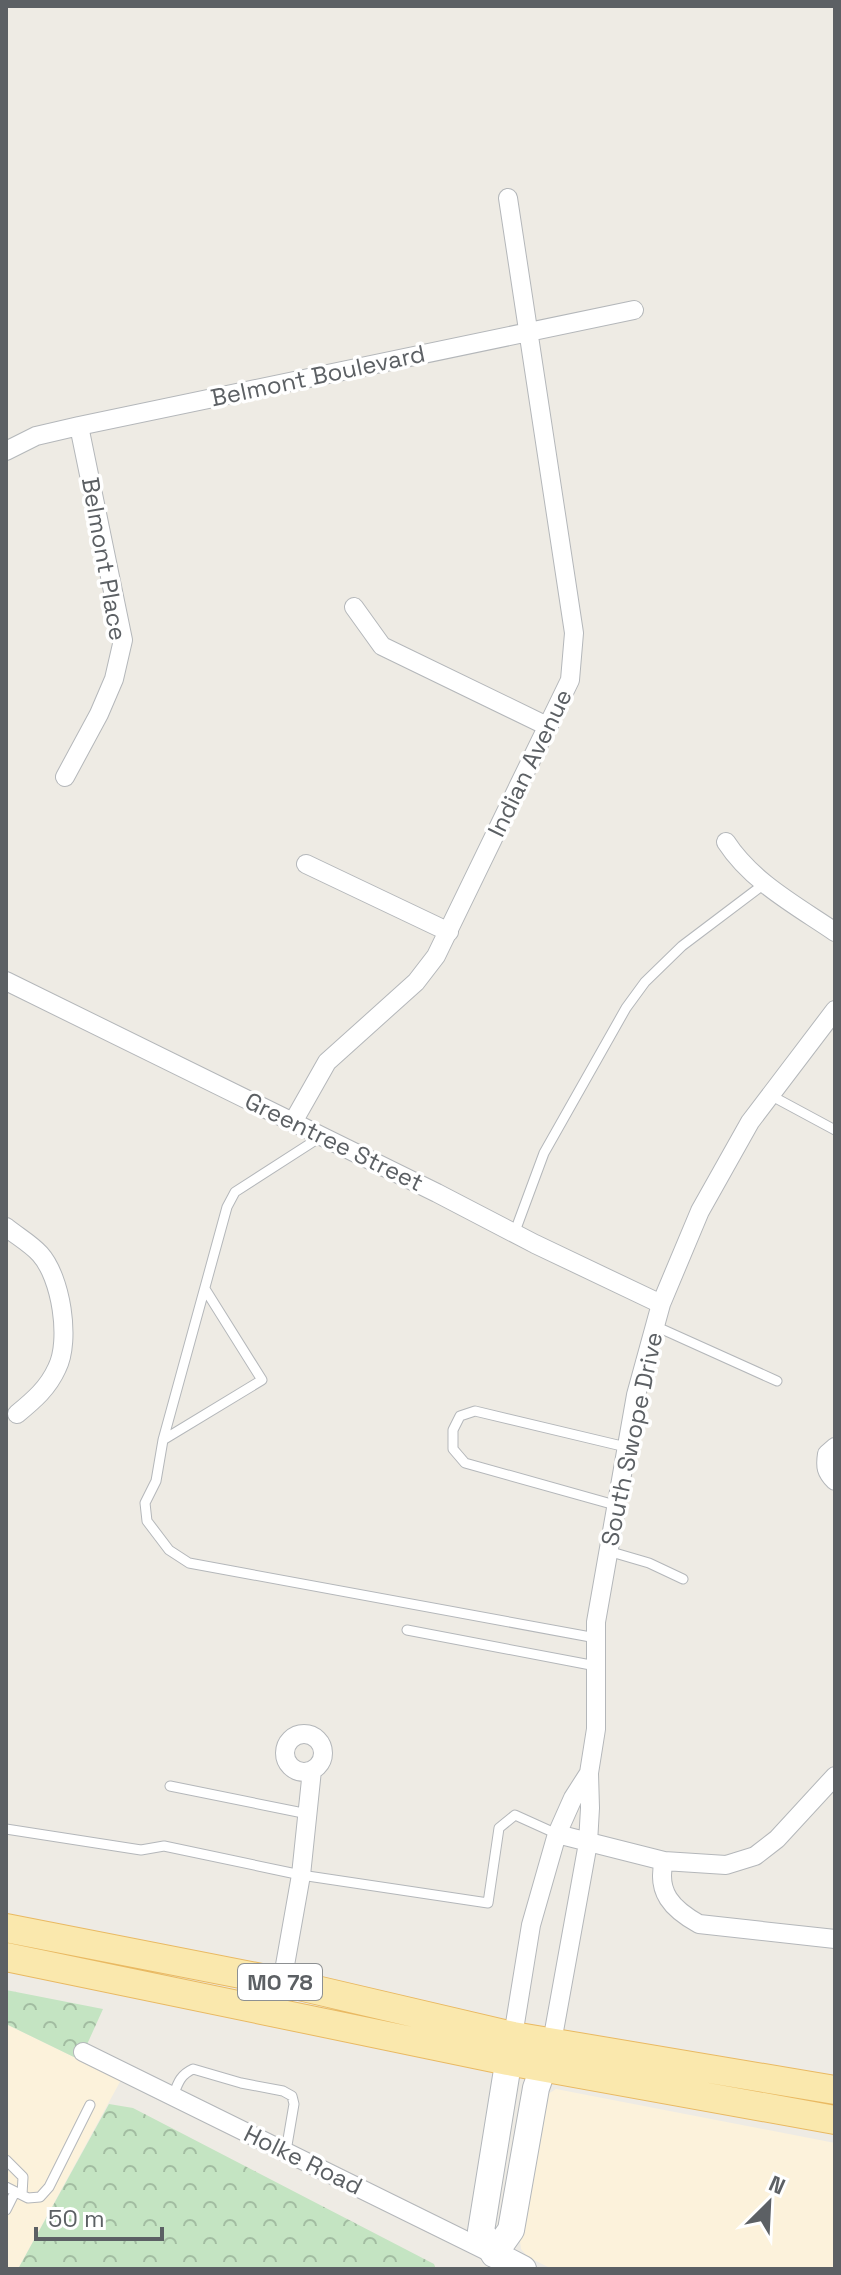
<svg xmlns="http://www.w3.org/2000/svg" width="841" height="2275" viewBox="0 0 841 2275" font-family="'Space Grotesk',sans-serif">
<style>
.commercial{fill:#fcf2db}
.forest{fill:url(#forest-crowns)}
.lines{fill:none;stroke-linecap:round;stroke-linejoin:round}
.lane-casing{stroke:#b4b7ba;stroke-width:11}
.street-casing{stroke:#b4b7ba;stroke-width:20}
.secondary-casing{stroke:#b3b7bb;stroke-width:28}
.primary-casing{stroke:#e9b962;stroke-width:30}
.lane{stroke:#fff;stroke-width:9}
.street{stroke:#fff;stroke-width:18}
.secondary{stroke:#fff;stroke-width:26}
.primary{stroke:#fae8ad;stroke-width:28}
.labels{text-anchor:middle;stroke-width:7;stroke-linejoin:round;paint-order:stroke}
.shield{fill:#fff;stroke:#8d9092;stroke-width:2}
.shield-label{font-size:22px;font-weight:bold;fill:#5c6064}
.street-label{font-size:24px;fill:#5c6064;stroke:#fff}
</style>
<defs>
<pattern id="forest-crowns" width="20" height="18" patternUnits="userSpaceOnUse" patternTransform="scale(2)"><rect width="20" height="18" fill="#c4e4c2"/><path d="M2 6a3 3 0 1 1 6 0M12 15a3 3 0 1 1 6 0" fill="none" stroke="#a2bca1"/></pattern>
</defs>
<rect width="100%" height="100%" fill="#eeebe4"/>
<path class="commercial" d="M6 2024 121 2080 18 2269H6Z
M556 2089 835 2143V2269H552L528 2257 521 2249 519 2233 545 2101 548 2094Z"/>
<path class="forest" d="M6 1990 103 2009 80 2060 6 2024Z
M109 2104 133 2108 434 2264 436 2269H18Z"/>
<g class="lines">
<g class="lane-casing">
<path id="lane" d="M770 1095 835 1130
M322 1136 235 1192 227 1207 163 1440 156 1481 145 1503 147 1521 169 1550 189 1563 596 1638
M514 1234 544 1153 626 1008 645 982 682 946 764 884
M655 1326 777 1381
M163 1440 262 1380 205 1289
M615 1505 465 1463 453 1449V1430L460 1416 475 1411 626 1447
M608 1551 649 1563 683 1579
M407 1630 596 1666
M170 1786 308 1814
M6 1829 141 1850 164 1846 301 1875 488 1903 499 1828 515 1815 557 1834
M173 2096C178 2083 180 2075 193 2069L241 2083 283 2091 292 2096 294 2104 286 2151
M6 2160 23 2177 22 2195
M6 2187 28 2198 40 2197 49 2187 90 2105
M6 2210 15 2192"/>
</g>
<g class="street-casing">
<path id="street" d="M6 451 36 436 79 426 634 310
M354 607 382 646 549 727
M65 777 99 714 114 679 123 640 79 426
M726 842C752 882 797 906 835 932
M306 864 449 932
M6 981 437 1193 535 1244 661 1304
M293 1122 327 1062 416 982 436 956 570 680 574 633 508 198
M6 1227C17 1236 31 1244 40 1254 61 1277 71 1340 57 1368 48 1388 34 1400 17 1414
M835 1447 827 1454C825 1467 826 1472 835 1481
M285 1753a19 19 0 1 1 38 0a19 19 0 1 1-38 0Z
M557 1834 664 1861 726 1865 755 1856 777 1839 835 1776
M664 1861C656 1892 672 1909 699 1924L835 1939
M282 1982 301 1875 312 1770
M513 2036 531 1925 557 1834 573 1798 589 1773
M552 2042 588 1843 590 1808 589 1773 596 1729V1622L636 1395 661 1304 700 1211 750 1122 835 1010
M83 2052 493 2254"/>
</g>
<g class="secondary-casing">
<path id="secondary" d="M494 2254 481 2231 512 2039
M494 2254 511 2230 536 2088 550 2048
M494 2254 523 2269"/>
</g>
<g class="primary-casing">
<path id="primary" d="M6 1928 282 1982 513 2036 835 2090
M6 1957 508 2061 835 2120"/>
</g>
<use href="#lane" class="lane"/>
<use href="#street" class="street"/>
<use href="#secondary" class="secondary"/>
<use href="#primary" class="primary"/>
</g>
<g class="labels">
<rect class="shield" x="238" y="1964" width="84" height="36" rx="6"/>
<g class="shield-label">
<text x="280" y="1990">MO 78</text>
</g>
<g class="street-label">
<text transform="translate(318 376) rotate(-12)" y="8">Belmont Boulevard</text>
<text transform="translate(104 559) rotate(80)" y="8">Belmont Place</text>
<text transform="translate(530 763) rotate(-64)" y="8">Indian Avenue</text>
<text transform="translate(334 1142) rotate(26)" y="8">Greentree Street</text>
<text transform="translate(632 1439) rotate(-78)" y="8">South Swope Drive</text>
<text transform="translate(303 2160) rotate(26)" y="8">Holke Road</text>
</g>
</g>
<rect width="841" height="2275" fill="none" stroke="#5c6064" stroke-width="16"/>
<g transform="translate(769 2203) rotate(24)" stroke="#ffffff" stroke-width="6" paint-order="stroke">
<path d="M0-6L14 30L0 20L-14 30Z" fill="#5c6064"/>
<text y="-12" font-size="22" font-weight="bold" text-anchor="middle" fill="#5c6064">N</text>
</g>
<path d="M36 2227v12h126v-12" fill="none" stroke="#5c6064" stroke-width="4"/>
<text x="48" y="2227" font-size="24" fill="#5c6064" stroke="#ffffff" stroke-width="6" paint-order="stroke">50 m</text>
</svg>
